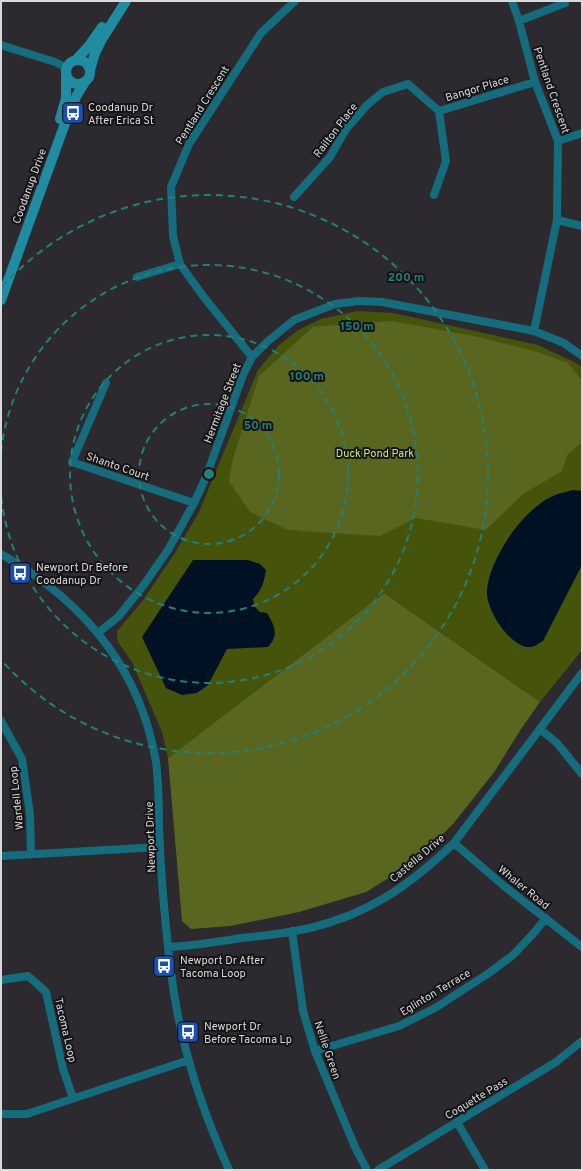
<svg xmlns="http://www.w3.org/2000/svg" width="583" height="1171" viewBox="0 0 583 1171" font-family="Overpass,sans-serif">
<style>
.green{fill:#46530b}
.forest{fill:#586620}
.water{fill:#011124}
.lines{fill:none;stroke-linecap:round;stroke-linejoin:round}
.minor{stroke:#156c7d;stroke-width:8}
.secondary{stroke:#1f8ca2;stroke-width:10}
.ring{fill:none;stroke:#238079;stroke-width:2;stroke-dasharray:7 5}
.labels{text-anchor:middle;stroke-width:4;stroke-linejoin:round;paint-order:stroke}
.street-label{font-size:11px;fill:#d9d8da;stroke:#141315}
.poi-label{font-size:11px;fill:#d9d8da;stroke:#141315;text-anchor:start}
.park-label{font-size:11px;fill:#cee870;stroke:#141315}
.centre{fill:#238079;stroke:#141315;stroke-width:2}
.ring-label{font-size:12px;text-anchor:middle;font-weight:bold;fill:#238079;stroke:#141315;stroke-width:4;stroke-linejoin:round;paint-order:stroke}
</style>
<rect width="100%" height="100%" fill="#2c2a2e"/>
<path class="green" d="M357 311 393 313 538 345 576 363 582 367V650L540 702 384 593 168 758 162 732 132 662 118 642 117 631 141 603 175 553 199 512 258 370 279 345 298 330 321 319Z"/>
<path class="forest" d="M392 321 479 337 538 352 568 363 582 381V442L568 454 562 471 523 494 486 530 416 518 380 536 288 530 250 512 229 481 232 462 259 376 313 327Z
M384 593 540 702 521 729 495 771 453 824 416 861 366 892 299 912 230 926 191 929 182 921 168 758Z"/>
<path class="water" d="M573 490 582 491V565L543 641C539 643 535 647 530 647 510 648 485 608 487 590 490 558 523 509 553 496 559 493 567 492 573 490Z
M193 560H248L260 564 266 570C264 582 262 590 253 599L254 606 260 612 267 613C275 626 279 636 268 647L227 649 208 685 197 693 182 695 166 688 142 637Z"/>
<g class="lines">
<path class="minor" d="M512 1 519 21 535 82 558 141 557 220 534 331
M519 21 565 3
M1 45 55 62 67 68
M558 141 582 133
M434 195 446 161 439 111 535 82
M294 197 330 157 346 129 367 105 383 92 408 84 439 111
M557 220 582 226
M137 277 180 264
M252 357 203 296 180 264 173 236 171 187 189 144 261 33 295 1
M106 383 72 462 194 503
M1 554C83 601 140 667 156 762 160 791 158 820 160 848 162 890 166 931 171 972 179 1040 201 1108 229 1170
M98 633 118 617 143 586 168 550 194 503 206 477 243 375 252 357 268 341 294 320 335 304 359 301 382 302 534 331 564 343 582 356
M1 721 22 759 30 814 31 854
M540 729 557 743 582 774
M454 843 504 886 582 947
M1 856 160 847
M292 931 303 1011 315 1051 355 1147 367 1170
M168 947C193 946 217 942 241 938 264 936 287 933 310 928 369 914 410 885 454 843L582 673
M1 980 28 976 46 992 63 1069 73 1098
M315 1051 399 1026 435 1008 489 973 513 955 532 935 546 918
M1 1114H27L189 1060
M457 1122 485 1170
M378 1170 556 1062 582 1041"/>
<path class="secondary" d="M66 72a12 12 0 1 1 24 0a12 12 0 1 1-24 0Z
M76 60 88 47 102 27
M90 70 95 53 102 39 126 1
M60 119 66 98V76
M1 300 71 107 77 95 85 82"/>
</g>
<g class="ring">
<circle cx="209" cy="474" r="70"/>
<circle cx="209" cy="474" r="139"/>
<path d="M1 452A209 209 0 1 1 1 496"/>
<path d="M2 287A279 279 0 1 1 2 661"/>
</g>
<defs>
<g id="bus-square" transform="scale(1.15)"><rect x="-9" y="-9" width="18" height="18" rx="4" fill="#1a4fb4" stroke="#141315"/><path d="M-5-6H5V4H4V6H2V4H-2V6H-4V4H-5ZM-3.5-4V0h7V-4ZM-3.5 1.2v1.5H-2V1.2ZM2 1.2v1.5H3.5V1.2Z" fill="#fff"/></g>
</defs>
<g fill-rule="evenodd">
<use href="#bus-square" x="73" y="113"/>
<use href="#bus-square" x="20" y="573"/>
<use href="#bus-square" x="164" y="966"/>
<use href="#bus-square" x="188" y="1032"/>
</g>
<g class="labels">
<g class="street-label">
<text transform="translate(477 88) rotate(-17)" y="4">Bangor Place</text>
<text transform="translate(552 90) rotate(71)" y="4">Pentland Crescent</text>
<text transform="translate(202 105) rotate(-58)" y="4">Pentland Crescent</text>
<text transform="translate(335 130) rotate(-53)" y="4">Railton Place</text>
<text transform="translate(29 186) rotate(-70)" y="4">Coodanup Drive</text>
<text transform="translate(222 403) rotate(-69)" y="4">Hermitage Street</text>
<text transform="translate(118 466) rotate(19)" y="4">Shanto Court</text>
<text transform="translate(16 798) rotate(-96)" y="4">Wardell Loop</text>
<text transform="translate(150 837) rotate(-92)" y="4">Newport Drive</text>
<text transform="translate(417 858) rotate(-40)" y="4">Castella Drive</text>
<text transform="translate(524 887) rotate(39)" y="4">Whaler Road</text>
<text transform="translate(435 992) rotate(-31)" y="4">Eglinton Terrace</text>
<text transform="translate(66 1030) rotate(77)" y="4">Tacoma Loop</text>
<text transform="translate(328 1050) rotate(71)" y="4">Nellie Green</text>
<text transform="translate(476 1098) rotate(-31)" y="4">Coquette Pass</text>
</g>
<g class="poi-label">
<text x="88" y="111">Coodanup Dr<tspan x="88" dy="13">After Erica St</tspan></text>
<text x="36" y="571">Newport Dr Before<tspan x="36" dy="13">Coodanup Dr</tspan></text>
<text x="180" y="964">Newport Dr After<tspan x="180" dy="13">Tacoma Loop</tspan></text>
<text x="204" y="1030">Newport Dr<tspan x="204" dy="13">Before Tacoma Lp</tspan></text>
</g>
<g class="park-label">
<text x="375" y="457">Duck Pond Park</text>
</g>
</g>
<circle cx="209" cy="474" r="6" class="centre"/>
<g class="ring-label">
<text x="406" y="281">200 m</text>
<text x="357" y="330">150 m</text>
<text x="307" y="380">100 m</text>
<text x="258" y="429">50 m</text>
</g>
<rect width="583" height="1171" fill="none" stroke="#d9d8da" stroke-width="4"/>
</svg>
